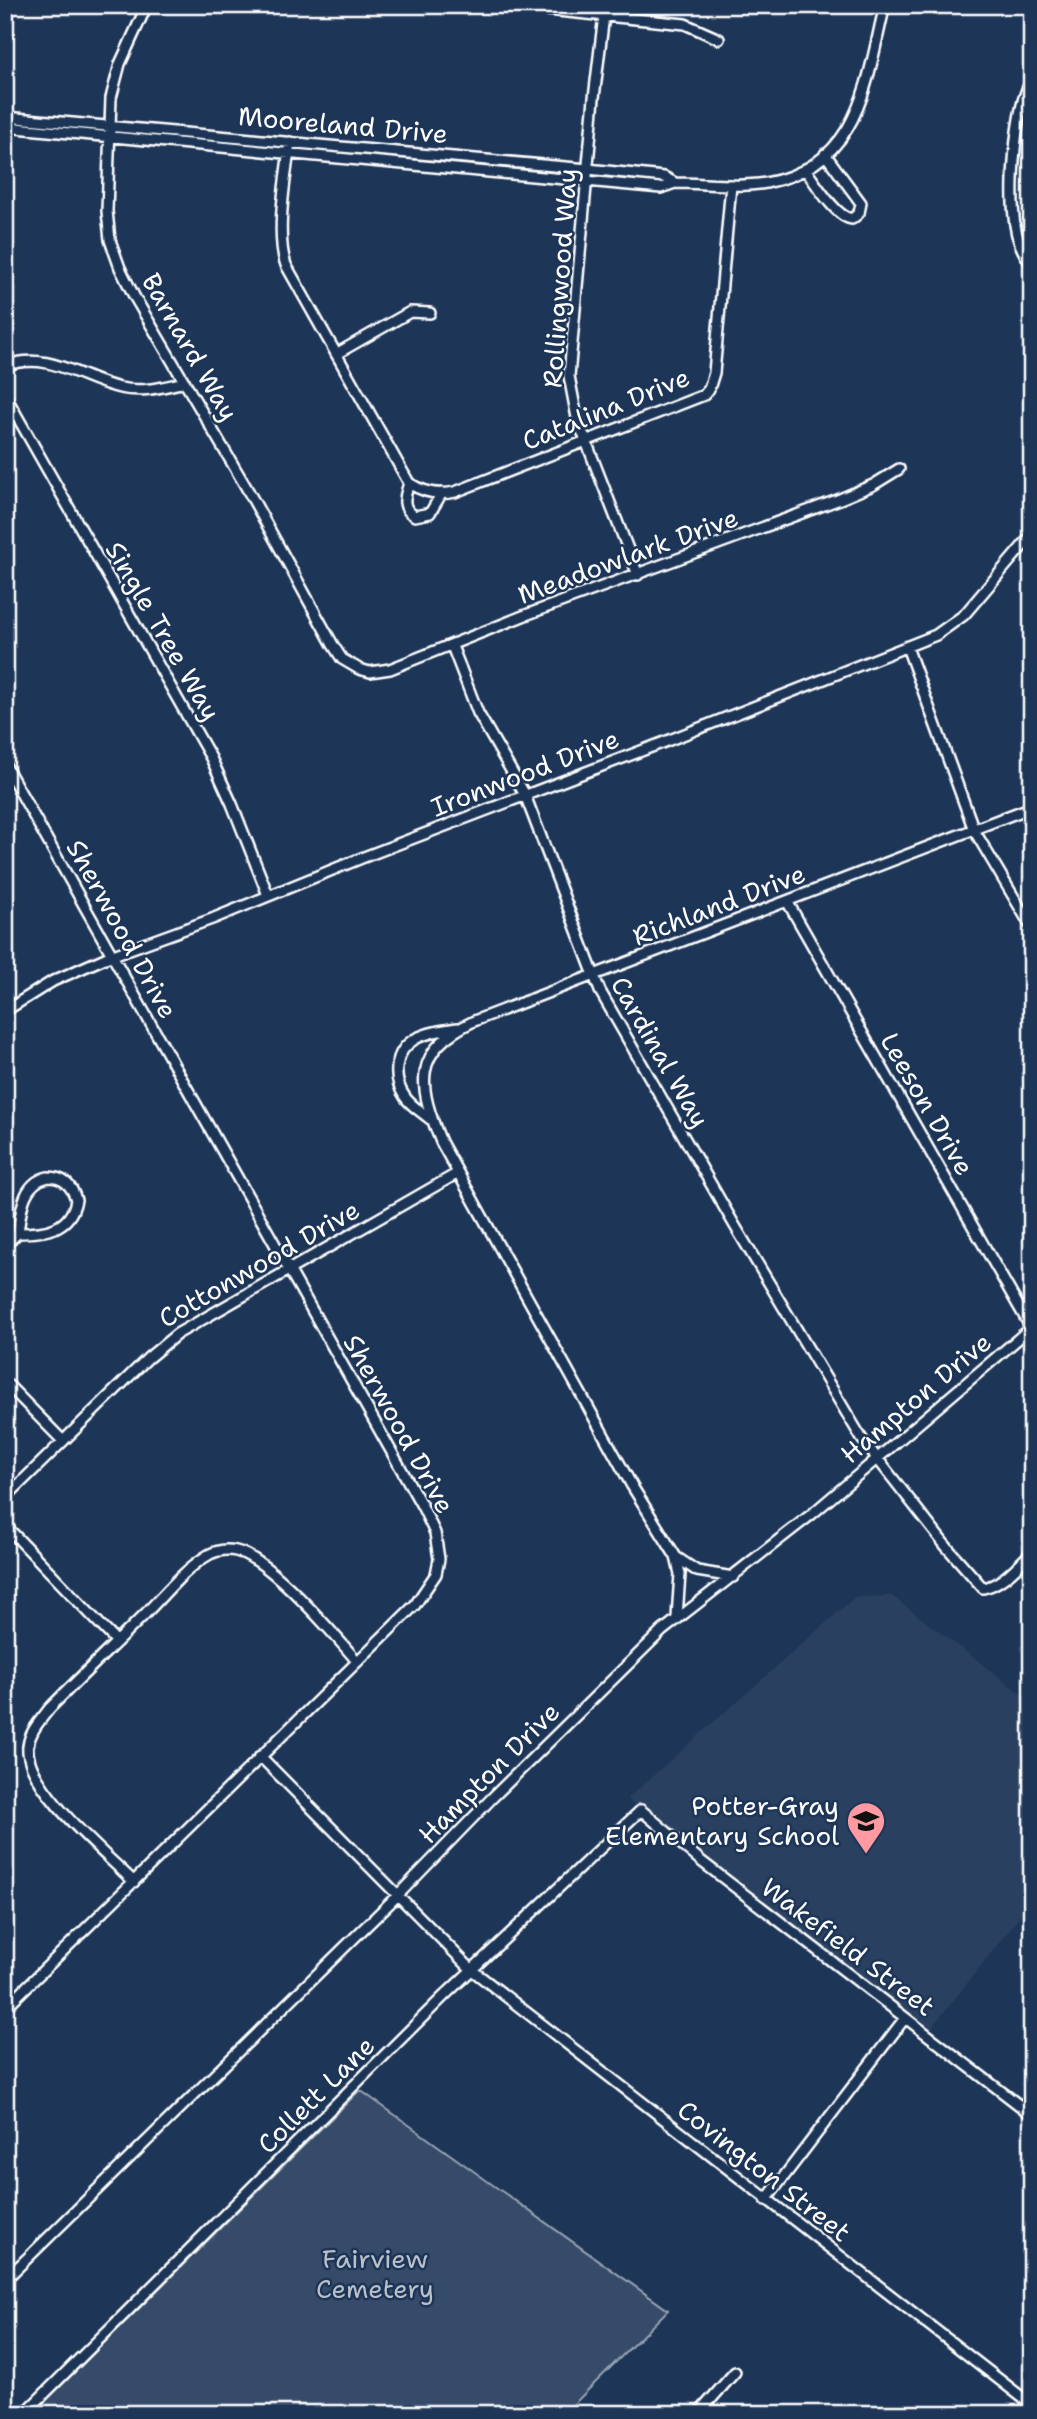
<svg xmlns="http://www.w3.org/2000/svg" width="1037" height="2419" viewBox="0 0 1037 2419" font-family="'Shantell Sans',sans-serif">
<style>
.built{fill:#2a4161}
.green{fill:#364b69;stroke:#9aa5b4;stroke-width:2}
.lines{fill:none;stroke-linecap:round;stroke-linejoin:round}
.street-casing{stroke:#fff;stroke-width:14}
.street{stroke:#1d3557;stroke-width:9}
.labels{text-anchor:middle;stroke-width:5;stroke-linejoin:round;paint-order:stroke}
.street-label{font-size:26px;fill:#fff;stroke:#1d3557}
.poi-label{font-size:26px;fill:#fff;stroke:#1d3557;text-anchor:end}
.park-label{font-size:26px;fill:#b9c0ca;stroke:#1d3557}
</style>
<rect width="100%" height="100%" fill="#1d3557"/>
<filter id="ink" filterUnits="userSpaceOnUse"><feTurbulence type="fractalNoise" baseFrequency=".0143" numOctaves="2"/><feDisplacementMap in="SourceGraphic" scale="14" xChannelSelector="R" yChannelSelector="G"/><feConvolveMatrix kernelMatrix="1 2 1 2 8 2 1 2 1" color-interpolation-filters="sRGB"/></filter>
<g filter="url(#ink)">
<path class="built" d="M892 1596 1032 1702V1901L927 2034 627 1799 855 1597Z"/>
<path class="green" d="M360 2090 668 2310 564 2414H32Z"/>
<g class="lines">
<g class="street-casing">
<path id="street" d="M147 5 120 64 111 98 107 211 110 240 120 268 134 296 246 487 333 645 342 659 359 669 370 672 390 669 523 616 840 499 873 485 899 469
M499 5 685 24 719 39
M604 15 594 98 569 376 577 418 638 575
M1032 80C1014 106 1010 193 1015 225 1017 240 1023 253 1032 265
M5 117 588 169 664 177 675 183
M5 127 661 188 675 183C704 183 736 188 766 183 861 165 866 82 885 5
M290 142C286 176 275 234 286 265L409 483C423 492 438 496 455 492L704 395 709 389 714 373 731 185
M805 169C815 182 836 218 852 219L859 213 861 203 825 154
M336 354 410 312 430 313
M5 366C49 350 80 379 120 388 143 393 163 387 185 382
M5 395 211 758 232 804 268 895
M409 483C405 496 400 508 415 516L430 513 442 493
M452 646 478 713 525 795 600 991 735 1226 862 1439 945 1545 983 1588C1002 1585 1018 1565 1032 1552
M907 647 974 830 1032 928
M5 765C145 1012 283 1259 422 1506L435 1533 439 1559 436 1574 415 1605 5 2008
M787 901 1031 1328
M5 1011 53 981 105 958 212 919 364 857 662 743 936 635 964 615 1032 535
M430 1119C422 1112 411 1106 405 1097 392 1078 394 1051 415 1039 428 1032 444 1030 458 1028
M48 1177C63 1177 72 1185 76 1200 70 1231 44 1233 18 1233 21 1211 22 1183 48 1177Z
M5 1245 18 1233
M5 1382 63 1441
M5 1498 148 1358 177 1334 458 1173
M5 1525 117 1642
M676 1557 697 1571 733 1577
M677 1617 680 1574 676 1557 632 1486 441 1142C418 1086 411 1051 474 1021L1032 807
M260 1756 472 1970 1032 2405
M134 1882C106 1854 24 1787 28 1746 30 1731 40 1721 49 1709 80 1677 112 1647 144 1615 164 1595 185 1568 210 1554 218 1550 227 1549 236 1551 270 1559 333 1633 357 1661
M766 2200 905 2018
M5 2280 397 1896 494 1796 662 1631 812 1514 1032 1327
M24 2414 444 1996 641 1810 701 1861 1032 2115
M698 2414 735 2372"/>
</g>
<use href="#street" class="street"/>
</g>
</g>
<defs>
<g id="school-pin" transform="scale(2.0125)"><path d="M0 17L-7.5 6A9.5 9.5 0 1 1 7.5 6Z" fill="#ff9aa2" stroke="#1d3557"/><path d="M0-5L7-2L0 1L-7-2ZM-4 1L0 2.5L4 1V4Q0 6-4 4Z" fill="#111"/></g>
</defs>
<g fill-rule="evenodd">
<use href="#school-pin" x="866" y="1821"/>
</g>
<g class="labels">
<g class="street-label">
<text transform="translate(343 125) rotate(5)" y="9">Mooreland Drive</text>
<text transform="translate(560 278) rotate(-86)" y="9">Rollingwood Way</text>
<text transform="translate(190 347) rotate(60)" y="9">Barnard Way</text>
<text transform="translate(606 409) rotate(-22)" y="9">Catalina Drive</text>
<text transform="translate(628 556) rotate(-20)" y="9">Meadowlark Drive</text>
<text transform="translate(163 631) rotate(60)" y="9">Single Tree Way</text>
<text transform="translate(525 773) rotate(-21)" y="9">Ironwood Drive</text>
<text transform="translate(719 905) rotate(-21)" y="9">Richland Drive</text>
<text transform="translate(122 929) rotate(61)" y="9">Sherwood Drive</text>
<text transform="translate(660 1052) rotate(60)" y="9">Cardinal Way</text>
<text transform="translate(927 1104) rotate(60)" y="9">Leeson Drive</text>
<text transform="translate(259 1264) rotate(-30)" y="9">Cottonwood Drive</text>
<text transform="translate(916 1398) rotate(-40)" y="9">Hampton Drive</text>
<text transform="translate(399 1424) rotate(61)" y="9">Sherwood Drive</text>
<text transform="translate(489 1773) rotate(-45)" y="9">Hampton Drive</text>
<text transform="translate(848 1947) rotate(37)" y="9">Wakefield Street</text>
<text transform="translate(316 2095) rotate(-45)" y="9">Collett Lane</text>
<text transform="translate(764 2171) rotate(38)" y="9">Covington Street</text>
</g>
<g class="poi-label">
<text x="839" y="1815">Potter-Gray<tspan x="839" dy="30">Elementary School</tspan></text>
</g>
<g class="park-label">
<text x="375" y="2268">Fairview<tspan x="375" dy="30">Cemetery</tspan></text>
</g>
</g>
<rect width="1037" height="2419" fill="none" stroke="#1d3557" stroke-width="28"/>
<rect x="14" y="14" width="1009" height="2391" fill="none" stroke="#fff" stroke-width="2.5" filter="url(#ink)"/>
</svg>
